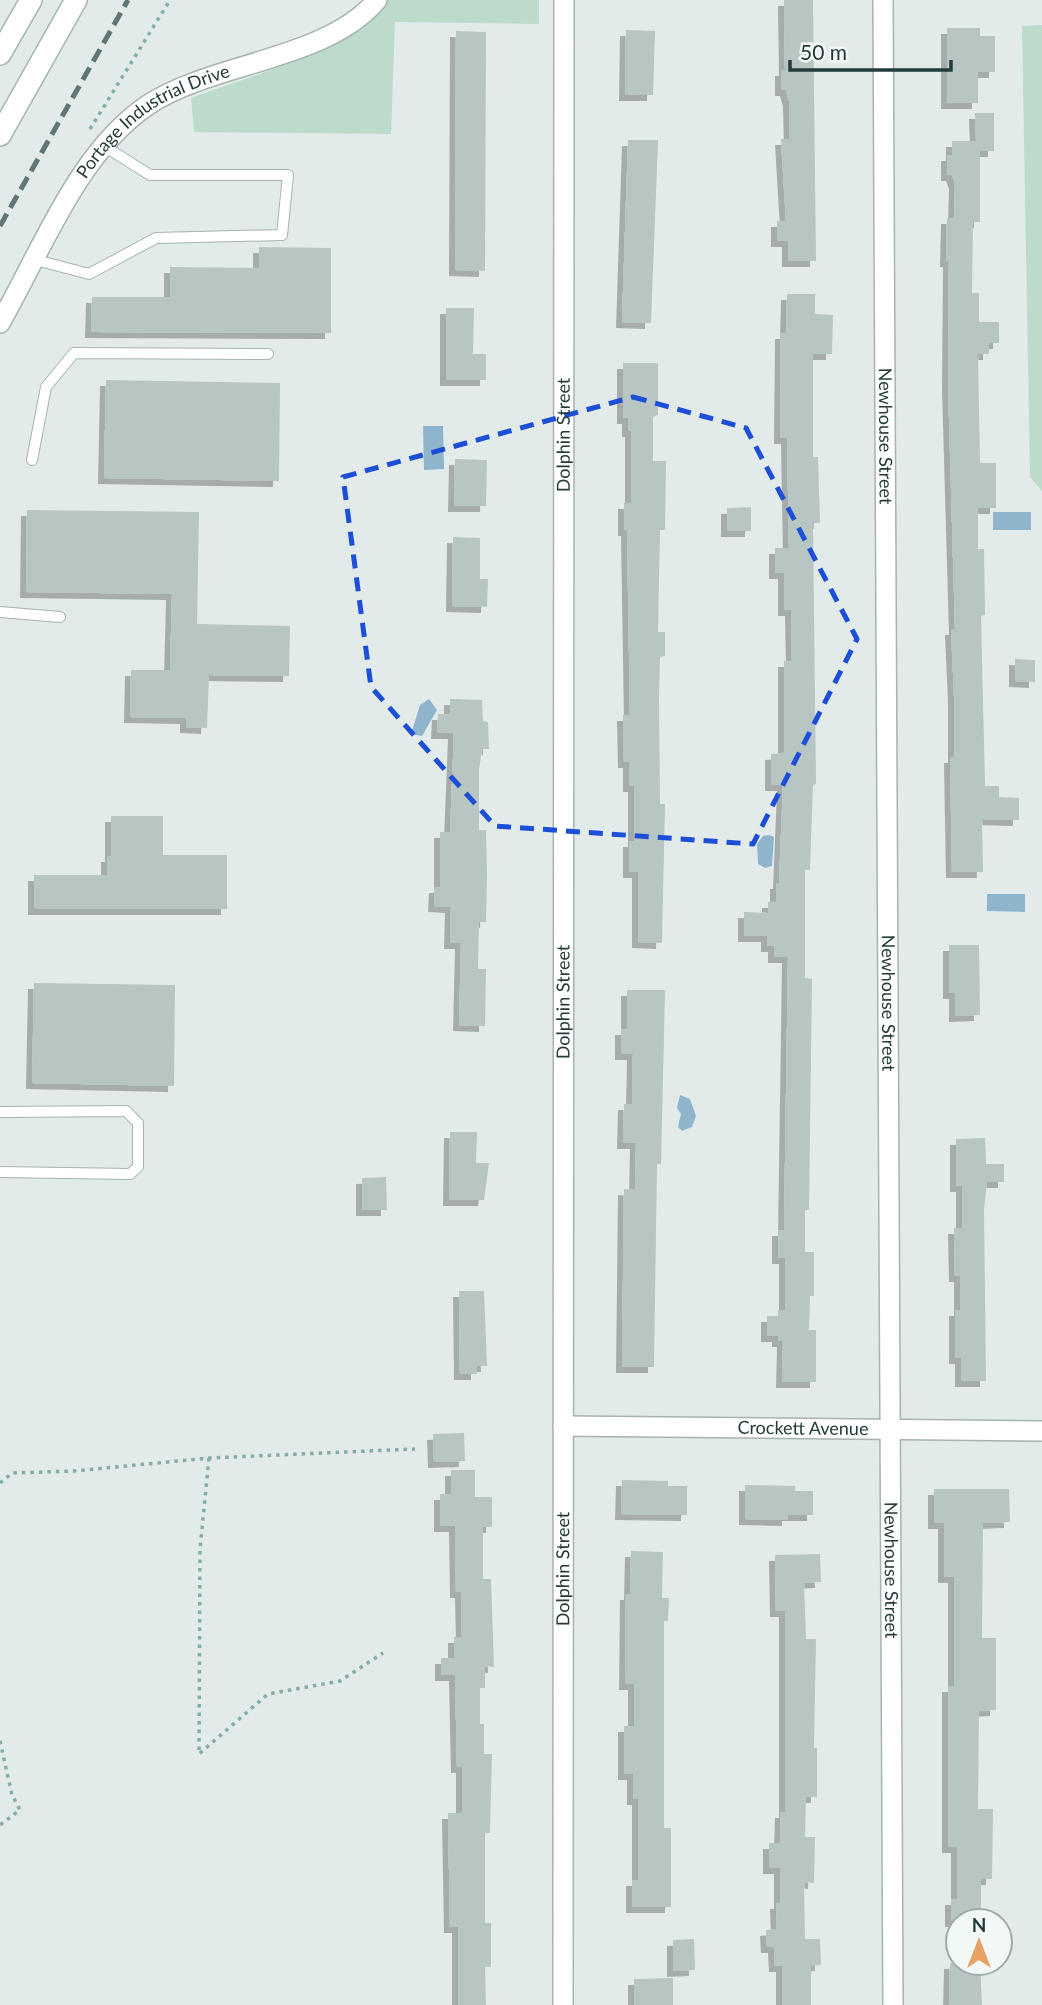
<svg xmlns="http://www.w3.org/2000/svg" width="1042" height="2005" viewBox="0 0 1042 2005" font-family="Lato,sans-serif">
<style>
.green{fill:#bcdbcb}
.water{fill:#8eb5cc}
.building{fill:#b7c6c3;filter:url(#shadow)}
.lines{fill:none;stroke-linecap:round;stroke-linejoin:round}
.service-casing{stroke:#a5b3b1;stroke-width:12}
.minor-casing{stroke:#a5b3b1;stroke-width:22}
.secondary-casing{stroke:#a1b6b3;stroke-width:24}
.path{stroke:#84aca9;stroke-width:3.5;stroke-dasharray:3.5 5;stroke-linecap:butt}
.service{stroke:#fff;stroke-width:10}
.minor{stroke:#fff;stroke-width:19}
.secondary{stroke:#fff;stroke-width:21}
.rail{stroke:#5e7675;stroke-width:5;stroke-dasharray:14 7;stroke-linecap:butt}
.marked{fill:none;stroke:#1d4ed8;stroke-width:5;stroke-dasharray:14 9;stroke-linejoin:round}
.labels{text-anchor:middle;stroke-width:6;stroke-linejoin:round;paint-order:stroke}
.street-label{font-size:18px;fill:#233b3a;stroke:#f2f8f6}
</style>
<defs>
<filter id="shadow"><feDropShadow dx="-6" dy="6" stdDeviation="0" flood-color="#0004"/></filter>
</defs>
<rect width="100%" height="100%" fill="#e2ebe9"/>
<path class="green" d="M386 0H539V24L395 22 391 134 194 132 191 98C244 78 356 48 386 0Z
M1042 25V491L1030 477 1022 26Z"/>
<path class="water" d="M423 426H443L444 469 424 470Z
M993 512H1031V530H993Z
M429 699 437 710 422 736 411 734 420 705Z
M769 835 774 837 772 866 765 868 758 864 757 844 763 836Z
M987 894H1025V912L987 911Z
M680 1095 690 1099 696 1116 692 1127 682 1131 678 1127 681 1114 677 1108Z"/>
<path class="building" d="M784 0H813L816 261H788V241H777V221H786L781 139H790L789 101 786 90H781V70H785Z
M947 28H980V36H995V72H978V103H947Z
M626 30 655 31 653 95H625Z
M456 31 486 32 485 271 455 270Z
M975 113H994V151H980V222H973L972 293H979V322H999V343H989V354H978L980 463H996V508H978V549H984L985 615 981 616 985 786H999V797L1019 798V820L982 819 983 872H952L950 757H954V696L951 629H955L948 383 949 261H946L947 218H954L955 183 952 175H947V155H952V141H976Z
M628 140H658L651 323 622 322Z
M259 247 331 248V333L91 332 92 297H170V267L259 268Z
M787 294H815V314L833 315 832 354H813V457H818L820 523H813L816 784 813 785 810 870H805V978L812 979 809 1210H805V1252H814V1296H810L809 1330H816V1382H782L783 1341H778V1336H767V1316H778V1310H785V1258H778V1230H784L788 957H774V946H767V936H744V912L768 913V902H776V883H779L783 785H771V754L784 753V661H792L791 610H784V573H775V548H789L787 438H780L781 333H786Z
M446 308H474L473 354H486V380H446Z
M623 363H658V415L653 417V461H666L665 530H660L658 632H665V656L660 657 659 699 660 804H665L662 943 638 942V872H629V841H634V786H629V762H624L623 715H630L627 530H624V503H631V431H628V418H623Z
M106 380 280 383 279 481 104 478Z
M455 459 487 460 486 506H454Z
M751 507V531H727V508Z
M27 510 199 512 197 624 290 626 289 676 209 675 207 728 186 727V718L130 717 131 670H170L172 594 26 592Z
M453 537 480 538V579H488L487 607 452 606Z
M1015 659 1035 660V682L1015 681Z
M450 699 482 700 483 721 488 722 489 749H482L479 770V830H486L487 874 486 922H479L478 969H486L485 1026 459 1025 461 943H450L451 907 434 906 435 887H440V832H450L454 733H437L438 714H450Z
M111 816H163V855H227V909H34V875H107V856H111Z
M949 945H979L980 1015 955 1016V993H949Z
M34 983 175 985 174 1086 32 1083Z
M627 990H665L661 1164H657L654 1367H622L624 1189 635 1190 636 1143H623L624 1104H632L633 1054H621V1029H627Z
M450 1132H477L476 1163H489L484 1200H449Z
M985 1138 986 1164H1004V1182H987L984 1209 986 1381H961V1358H955V1310H960V1276H955L954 1228H962V1186H956V1139Z
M386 1177 387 1210H362V1178Z
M459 1291H484L487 1366H477V1374H460Z
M464 1433 465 1461 434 1462 433 1434Z
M451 1470H475V1497H492V1527H483V1579H491L494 1667 485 1666V1688H480V1724H484V1754H492L490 1833H485V1923H491V1967H485L486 2005H458V1927H450L448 1813H462V1767H457L455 1675H441V1658H454V1637H462L461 1592H456L455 1526H440V1494H451Z
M622 1480 668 1481V1486H687V1515L621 1514Z
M745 1485 795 1486V1491H813V1515H788V1520L745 1519Z
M934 1489H1009L1010 1522 983 1523 982 1638H996V1710L979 1711 978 1809H993L992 1879H981V1921H951V1899H957V1847H948V1686H954V1577H944V1523H934Z
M631 1551 663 1552 662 1598H669L668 1621H664V1828H671V1907H632V1880H638V1799H633V1774H624V1726H634V1684H625L626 1594H630Z
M820 1554 821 1582 804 1583 806 1639H816L814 1748H817V1797H806L805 1837H815L814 1883 804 1882 805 1939H820L821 1965 811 1966V2005H782V1966H775L774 1947H767L766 1930 777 1929 776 1903H780V1868H769V1843H780L781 1812H785V1611H776L775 1555Z
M694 1939 695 1970 673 1971V1940Z
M950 1963H980L982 2005H949Z
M673 1978V2005H634V1979Z"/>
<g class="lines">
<g class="service-casing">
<path id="service" d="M36 260 89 274 156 238 282 235 288 175H150L104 146
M32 460 46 387 74 353 268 354
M0 612 60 617
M0 1112 126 1111 138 1123V1167L130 1174 0 1172"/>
</g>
<g class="minor-casing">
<g id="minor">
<path id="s1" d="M883 0 893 2005"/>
<path id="s2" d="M0 323C41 252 78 152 148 105 213 62 327 60 377 0"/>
<path id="s3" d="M563 1426 1042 1431"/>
<path id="s4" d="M563 2005 564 0"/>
</g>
</g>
<g class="secondary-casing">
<path id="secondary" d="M0 54 31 0
M0 135 76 0"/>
</g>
<path class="path" d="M90 129 170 0
M209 1458 200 1549 199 1754 268 1694 340 1681 383 1653
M0 1483 12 1473 74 1471 209 1458 415 1449
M0 1741 12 1795 20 1810 0 1825"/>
<use href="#service" class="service"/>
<use href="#minor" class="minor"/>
<use href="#secondary" class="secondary"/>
<path class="rail" d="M0 226 128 0"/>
</g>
<path class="marked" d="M633 397 746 428 857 639 753 844 495 826 371 687 343 477Z"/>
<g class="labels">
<g class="street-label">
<text dy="6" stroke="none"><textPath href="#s2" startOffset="261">Portage Industrial Drive</textPath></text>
<text dy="6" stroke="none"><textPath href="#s4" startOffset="1570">Dolphin Street</textPath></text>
<text dy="6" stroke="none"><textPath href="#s1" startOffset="436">Newhouse Street</textPath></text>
<text dy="6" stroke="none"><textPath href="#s4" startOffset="1003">Dolphin Street</textPath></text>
<text dy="6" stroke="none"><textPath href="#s1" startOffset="1003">Newhouse Street</textPath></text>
<text dy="6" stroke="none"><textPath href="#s3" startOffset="240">Crockett Avenue</textPath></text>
<text dy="6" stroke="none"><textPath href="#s4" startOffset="436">Dolphin Street</textPath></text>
<text dy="6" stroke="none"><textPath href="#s1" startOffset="1570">Newhouse Street</textPath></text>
</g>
</g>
<g transform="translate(979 1942)"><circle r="33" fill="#f2f8f6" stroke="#9facab" stroke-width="2"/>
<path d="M0-5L12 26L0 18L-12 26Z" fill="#e8a263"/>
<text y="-10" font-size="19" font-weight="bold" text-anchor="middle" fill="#233b3a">N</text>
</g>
<path d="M790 60v10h161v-10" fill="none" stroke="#233b3a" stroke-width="3.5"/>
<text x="800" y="60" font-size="21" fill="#233b3a" stroke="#f2f8f6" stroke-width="5" paint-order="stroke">50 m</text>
</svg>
